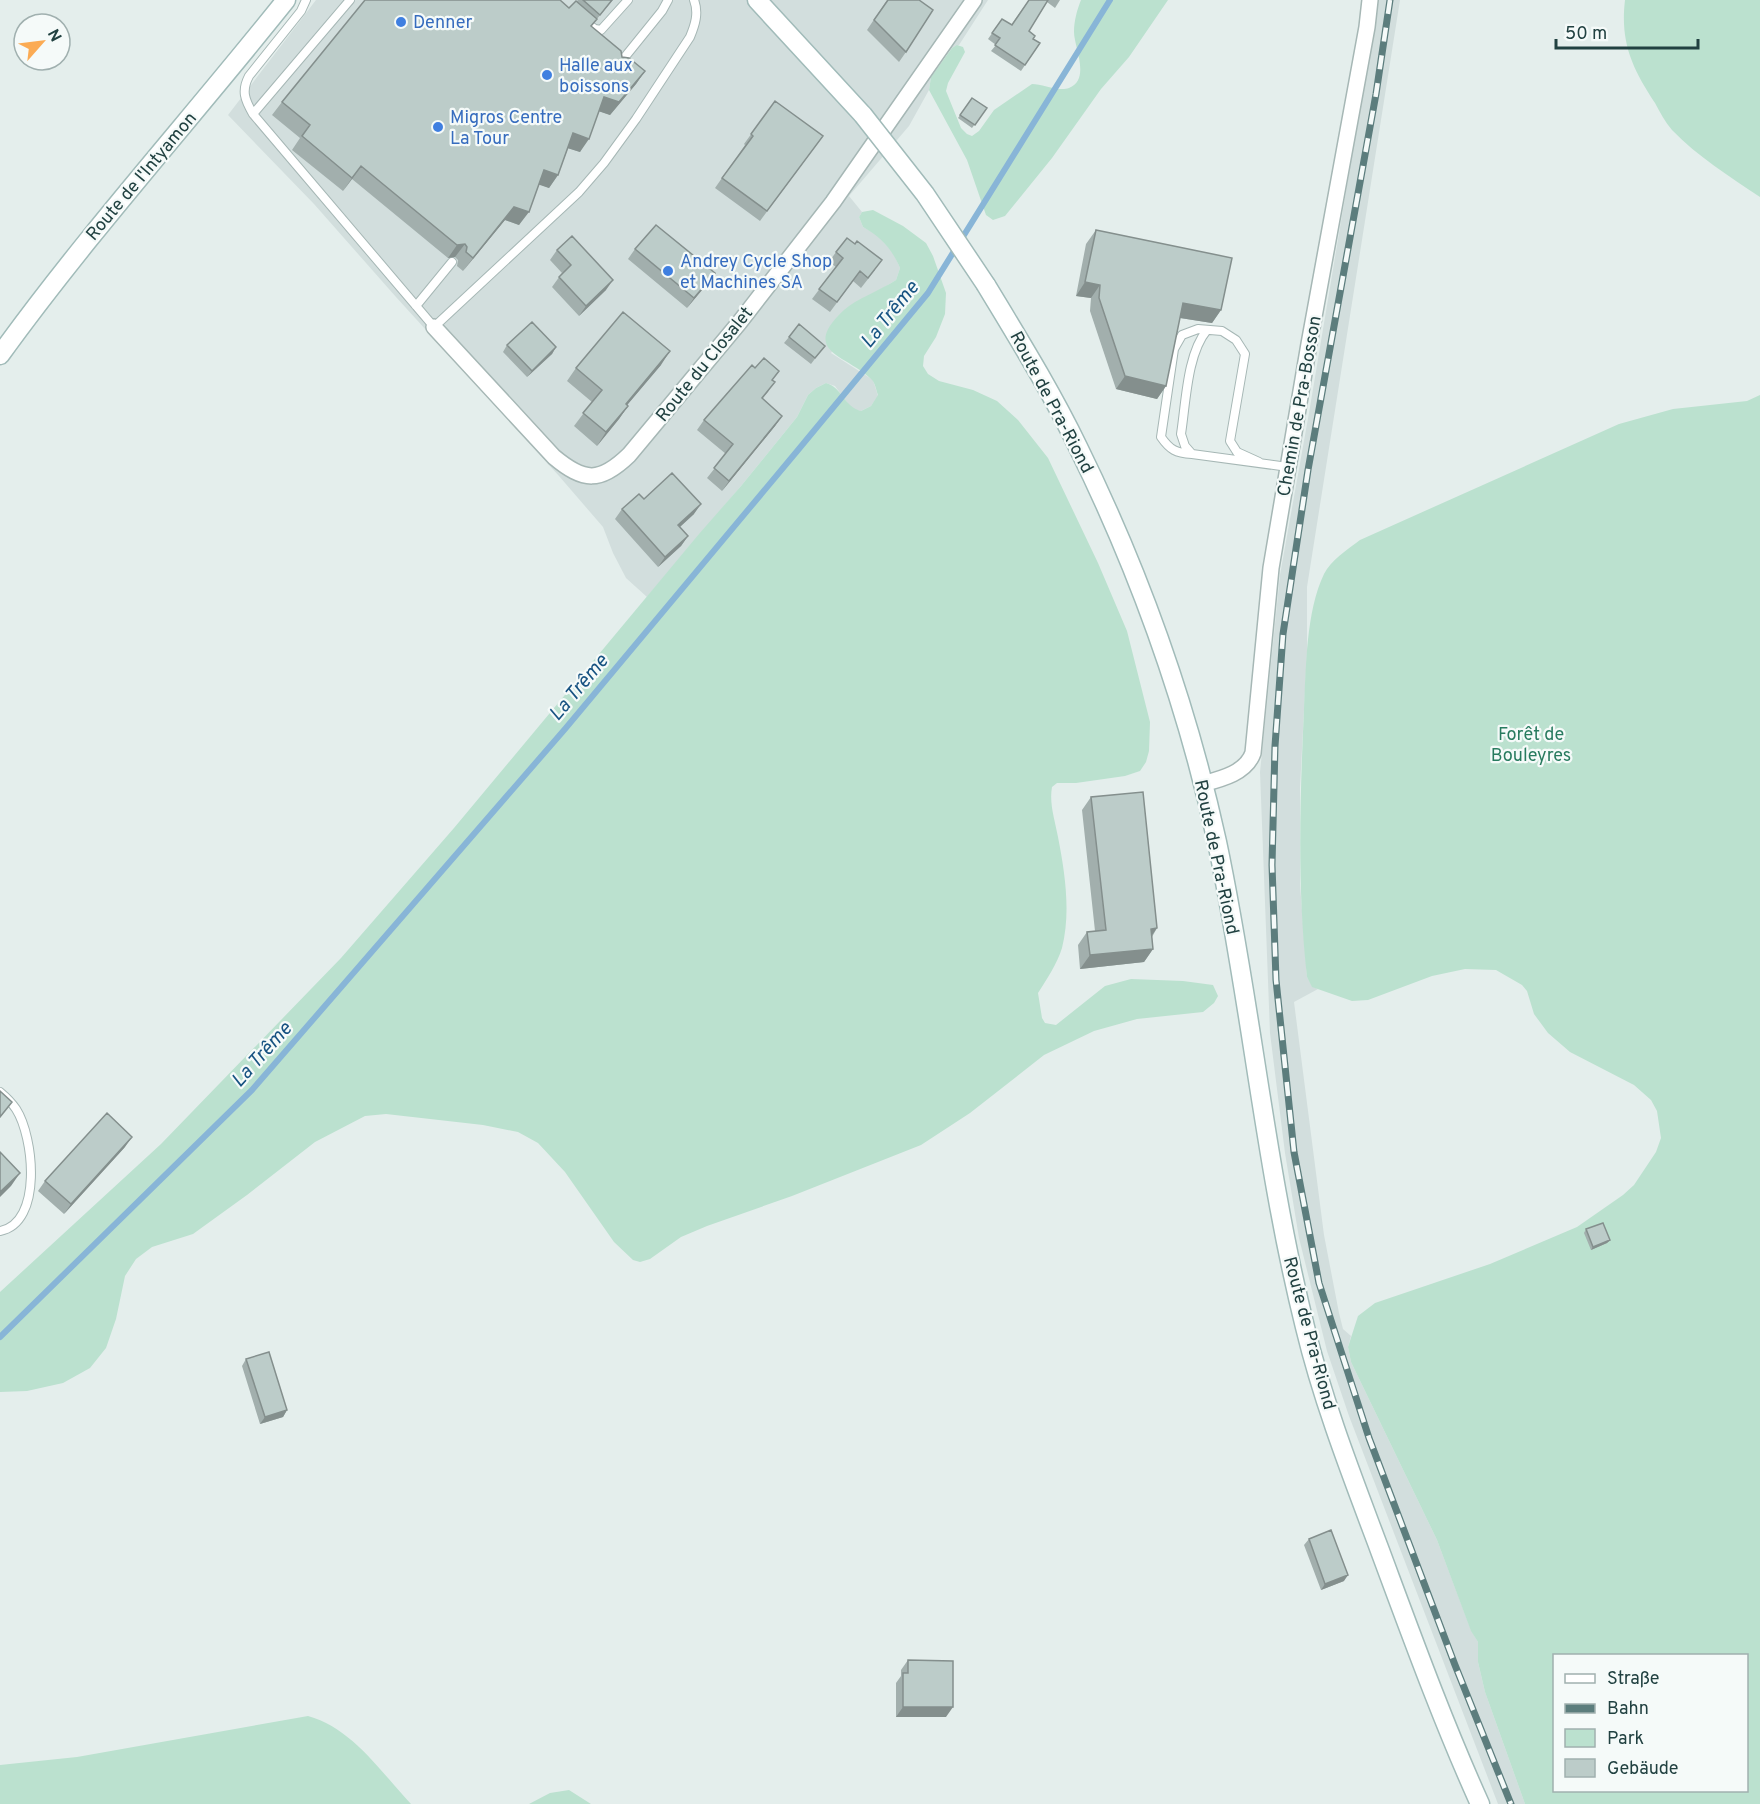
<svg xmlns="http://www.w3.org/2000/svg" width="1760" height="1804" viewBox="0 0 1760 1804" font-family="Overpass,sans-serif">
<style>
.built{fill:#d2dedd}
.green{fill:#bbe1cf;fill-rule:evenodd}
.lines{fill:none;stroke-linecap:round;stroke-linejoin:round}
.stream{stroke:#88b5d7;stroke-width:6}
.service-casing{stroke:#a6b7b5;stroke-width:10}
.minor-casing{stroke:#a6b7b5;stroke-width:18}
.secondary-casing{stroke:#a1bbb9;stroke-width:21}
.service{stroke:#fff;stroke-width:8}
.minor{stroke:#fff;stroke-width:15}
.secondary{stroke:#fff;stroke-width:18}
.rail-casing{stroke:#5c7d7d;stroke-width:7}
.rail{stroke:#f5faf9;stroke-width:4.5;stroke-dasharray:14;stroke-linecap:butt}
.secondary-bridge-casing{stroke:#a1bbb9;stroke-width:21;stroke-linecap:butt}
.secondary-bridge{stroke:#fff;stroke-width:18}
.wall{fill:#a2afad}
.shaded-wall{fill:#848f8d}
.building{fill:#bcccc9;stroke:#848f8d;stroke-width:1.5}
.shop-dot{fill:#3f7fe0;stroke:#f5faf9;stroke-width:2}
.labels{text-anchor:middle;stroke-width:4.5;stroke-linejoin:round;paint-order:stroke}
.shop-label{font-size:18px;fill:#366cbe;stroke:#f5faf9;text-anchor:start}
.street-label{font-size:18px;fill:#214141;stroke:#f5faf9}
.park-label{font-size:18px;fill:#287b5f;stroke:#f5faf9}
.water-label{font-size:20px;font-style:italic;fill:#175382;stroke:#f5faf9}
</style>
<rect width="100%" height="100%" fill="#e4eeec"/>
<path class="built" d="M316 0H988L959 45 952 48 938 65 931 77 929 90 909 126 849 196 862 212 859 217 863 227 876 234 893 252 900 268 896 280 880 290 831 353 873 380 878 396 871 406 861 411 852 409 835 386 826 383 816 388 808 395 797 417 741 486 647 597 626 578 613 553 603 527 559 476 396 297 314 204 228 115Z
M1378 0H1400L1307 587V651L1300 788V884L1307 977 1312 986 1318 989 1294 1002 1324 1235 1339 1313 1343 1329 1351 1336 1348 1347 1351 1362 1437 1540 1471 1630 1478 1642V1662L1485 1692 1525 1804H1498L1349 1416 1327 1351 1299 1238 1285 1153 1270 1033 1260 772 1280 575 1309 413Z"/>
<path class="green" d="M1081 0H1168L1129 57 1101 89 1052 158 1005 216 993 220 986 215 967 160 929 90 931 77 952 48 957 45 963 47 965 52 948 83 946 91 961 128 967 134 972 136 979 131 994 110 1032 84C1042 84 1059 92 1069 88 1091 79 1074 47 1074 32 1074 21 1077 10 1081 0Z
M1625 0H1760V197C1730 177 1697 156 1672 130 1665 122 1660 112 1655 103 1632 68 1620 42 1625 0Z
M873 210 903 226 926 243 933 256 946 293 945 314 936 337 924 356 923 366 928 374 939 381 973 390 997 401 1018 420 1048 458 1098 563 1127 631 1150 722 1149 751 1146 762 1140 771 1125 776 1076 783H1057L1052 787C1049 804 1055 820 1058 837 1065 873 1071 912 1062 948 1057 964 1047 979 1038 993L1042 1018 1045 1023 1056 1025 1105 986 1131 979 1183 981 1213 985 1218 996 1214 1003 1203 1012 1137 1019 1094 1031 1044 1055 970 1113 921 1145 792 1196 707 1226 681 1237 650 1259 640 1262 633 1260 614 1242 565 1172 538 1143 518 1132 483 1125 386 1114 365 1116 315 1142 247 1195 193 1234 152 1247 136 1259 125 1276 116 1319 106 1348 90 1368 63 1383 27 1391 0 1392V1292L161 1144 341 958 454 828 699 534 741 486 797 417 808 395 816 388 826 383C842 387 844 407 861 411L871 406 878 395C876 390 875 382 871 379 847 355 799 352 844 310 856 299 881 290 896 280L900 268C892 249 881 237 863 227L859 217 862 212Z
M1760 395V1804H1525L1485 1692 1478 1662V1642L1471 1631 1437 1540 1351 1362 1348 1347 1358 1316 1375 1303 1490 1264 1577 1227 1623 1195 1634 1185 1656 1152 1661 1138 1657 1111 1651 1100 1634 1085 1570 1052 1548 1033 1534 1014 1527 991 1522 985 1496 970 1465 969 1432 976 1368 1000 1352 1001 1312 987 1307 977C1297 888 1300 798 1304 709 1306 668 1306 611 1324 574 1331 560 1347 550 1360 540L1619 424 1673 409 1747 401ZM1554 1656H1746V1790H1554Z
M308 1716C352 1728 381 1772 411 1804H0V1765L77 1757Z
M569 1790 591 1804H529L550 1793Z"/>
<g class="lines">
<path class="stream" d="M0 1337 252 1090 565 729 798 450 928 293 1110 0"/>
<g class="service-casing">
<path id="service" d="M306 0 301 11 249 76C241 91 245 100 253 114L350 0
M588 24 595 29 601 30 628 0
M620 63 662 11 668 0
M253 114 434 327 579 192 604 163 636 119 690 37C695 25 699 13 694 0
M416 306 452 262
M1207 330C1187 354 1186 402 1181 434L1185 446 1192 454 1288 467
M1192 454C1176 453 1170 450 1161 437L1174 349 1182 335 1198 329 1222 331 1236 340 1245 354 1230 441 1237 452 1259 462
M0 1092C6 1097 12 1103 16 1109 34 1137 43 1223 0 1231"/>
</g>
<g class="minor-casing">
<path id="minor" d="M434 327 554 457C584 482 600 483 629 455L739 323 833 202 974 0
M1202 784C1221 779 1246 773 1253 753L1271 568 1309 344 1367 27 1370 0"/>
</g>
<g class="secondary-casing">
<path id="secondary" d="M757 0 863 115
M986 285C1018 338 1051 391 1078 447 1140 573 1187 705 1217 842 1251 1002 1265 1167 1305 1327 1323 1402 1352 1476 1379 1548 1411 1634 1442 1720 1480 1804
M0 355C89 232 191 119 286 0"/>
</g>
<use href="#service" class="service"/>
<use href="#minor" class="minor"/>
<use href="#secondary" class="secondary"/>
<g class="rail-casing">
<path id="rail" d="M1390 0 1376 94 1308 470 1283 634 1275 746 1272 865 1276 980 1294 1152 1319 1283 1369 1438 1455 1665 1511 1804"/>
</g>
<use href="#rail" class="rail"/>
<g class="secondary-bridge-casing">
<path id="secondary-bridge" d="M863 115 925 194 986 285"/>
</g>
<use href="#secondary-bridge" class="secondary-bridge"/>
</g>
<path class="wall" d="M578 0H613L591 26 622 57 645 71 636 84 610 115 599 111 580 152 568 148 558 175 549 188 539 184 519 225 505 220 463 271 457 266 458 260 455 257 448 258 352 179 343 191 292 150 300 138 272 115 282 102 569 8Z
M887 0 906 52 899 62 867 30Z
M1029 0H1060L1055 8 1047 2 1029 31 1033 39 1040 43 1021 71 991 51 996 45 988 39 1002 19 1011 25Z
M972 98 987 108 972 128 958 118Z
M775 101 823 136 760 221 715 188 745 145 744 144Z
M1096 230 1221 310 1212 323 1180 318 1166 386 1157 399 1116 389 1090 311 1091 298 1076 296 1086 244Z
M635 249 715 273 687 308 628 259Z
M557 250 606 290 579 316 552 287 562 273 550 260Z
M836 252 875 270 861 288 853 281 830 312 812 299 836 267 829 262Z
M789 337 820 352 811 364 784 343Z
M507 345 556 347 552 354 527 377 503 352Z
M661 365 627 405 628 406 619 419 597 446 574 426 592 402 567 381 576 368Z
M773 381 768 392 762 399 782 416 775 426 722 491 707 478 726 454 697 430 704 420Z
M644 499 694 514 680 527 688 536 681 546 658 567 615 519 622 509Z
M1091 797 1157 928 1152 937 1153 949 1144 962 1080 969 1078 945 1087 932 1095 931 1082 810Z
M125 1147 64 1214 38 1191 45 1181Z
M1586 1229 1610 1240 1607 1243 1591 1250 1584 1233Z
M246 1359 287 1410 283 1417 260 1424 242 1366Z
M1309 1539 1344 1581 1321 1590 1304 1545Z
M908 1660 946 1717H896V1683L901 1676V1670Z"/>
<path class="shaded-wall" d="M645 71 636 84 610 115 595 110 604 97Z
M573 133 589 139 580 152 564 147Z
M361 166 352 179 343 191 352 178Z
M544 170 558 175 549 188 534 183Z
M514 207 529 212 519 225 505 220 463 271 473 258Z
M465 244 455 257 448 258 457 245Z
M715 273 708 283 687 308 694 298Z
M613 280 606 290 579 316 586 306Z
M1085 282 1100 285 1091 298 1076 296Z
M1183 303 1221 310 1212 323 1174 317Z
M556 347 552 354 527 377 532 371Z
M670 351 661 365 617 417 626 404Z
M1125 376 1166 386 1157 399 1116 389Z
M628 406 619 419 597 446 606 432Z
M782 416 775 426 722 491 729 481Z
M701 504 694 514 671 535 678 525Z
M688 536 681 546 658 567 665 557Z
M1157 928 1148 941 1151 929Z
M1153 949 1144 962 1080 969 1090 955Z
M132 1137 125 1147 64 1214 71 1204Z
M20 1173 11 1186 0 1197V1192Z
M1610 1240 1607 1243 1591 1250 1593 1247Z
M287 1410 283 1417 260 1424 265 1417Z
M1348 1575 1344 1581 1321 1590 1325 1584Z
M903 1707H953L946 1717H896Z"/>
<path class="building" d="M365 0H560L569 8 576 1 597 19 591 26 621 51 622 57 629 58 645 71 619 102 604 97 589 139 573 133 558 175 544 170 529 212 514 207 473 258 466 252 467 247 465 244 457 245 361 166 352 178 302 136 310 125 282 102Z
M583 0H612L600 15Z
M888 0H919L933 10 906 52 874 20Z
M1029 0H1048L1029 31 1035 36 1033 39 1040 43 1025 65 995 45 1000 38 992 33 1002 19 1012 25Z
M972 98 987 108 975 125 960 115Z
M775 101 823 136 767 211 722 178 753 136 751 134Z
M656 225 715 273 694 298 635 249Z
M1096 230 1232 258 1221 310 1183 303 1166 386 1125 376 1099 298 1100 285 1085 282Z
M572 236 613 280 586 306 559 277 571 265 557 250Z
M847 238 855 244 857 241 882 260 868 278 860 271 837 302 819 289 843 258 836 252Z
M623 312 670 351 626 404 628 406 606 432 583 413 602 390 576 368Z
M532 322 556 347 532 371 507 345Z
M799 324 825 346 815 358 789 337Z
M764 358 779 371 772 380 775 382 762 398 782 416 729 481 714 468 733 444 704 420 752 365 755 368Z
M672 473 701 504 678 525 688 536 665 557 622 509 639 494 644 499Z
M1143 792 1157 928 1151 929 1153 949 1090 955 1087 932 1106 930 1091 797Z
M0 1091 12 1102 0 1117Z
M107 1113 132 1137 71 1204 45 1181Z
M0 1152 20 1173 0 1192Z
M1603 1223 1610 1240 1593 1247 1586 1229Z
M269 1352 287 1410 265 1417 246 1359Z
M1331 1530 1348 1575 1325 1584 1309 1539Z
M908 1660 953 1661V1707H903V1673H908Z"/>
<g class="shop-dot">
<circle cx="401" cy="22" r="6"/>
<circle cx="547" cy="75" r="6"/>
<circle cx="438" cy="127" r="6"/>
<circle cx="668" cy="271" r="6"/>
</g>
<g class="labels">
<g class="shop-label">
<text x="413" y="28">Denner</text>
<text x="559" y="71">Halle aux<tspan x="559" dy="21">boissons</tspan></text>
<text x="450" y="123">Migros Centre<tspan x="450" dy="21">La Tour</tspan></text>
<text x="680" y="267">Andrey Cycle Shop<tspan x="680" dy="21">et Machines SA</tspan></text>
</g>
<g class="street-label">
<text transform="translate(141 176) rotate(-50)" y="6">Route de l'Intyamon</text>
<text transform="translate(704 364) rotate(-51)" y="6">Route du Closalet</text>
<text transform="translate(1052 402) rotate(62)" y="6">Route de Pra-Riond</text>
<text transform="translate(1299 406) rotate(-80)" y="6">Chemin de Pra-Bosson</text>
<text transform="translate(1217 857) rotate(78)" y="6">Route de Pra-Riond</text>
<text transform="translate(1310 1333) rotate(75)" y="6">Route de Pra-Riond</text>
</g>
<g class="park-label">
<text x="1531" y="740">Forêt de<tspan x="1531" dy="21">Bouleyres</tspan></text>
</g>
<g class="water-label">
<text transform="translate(889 314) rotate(-51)" y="7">La Trême</text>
<text transform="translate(578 687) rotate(-50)" y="7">La Trême</text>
<text transform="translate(261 1054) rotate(-48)" y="7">La Trême</text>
</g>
</g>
<rect x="1553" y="1654" width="195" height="138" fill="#f5faf9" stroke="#a0b0af" stroke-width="1.5"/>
<rect x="1565" y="1674" width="30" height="9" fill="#ffffff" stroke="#a0b0af" stroke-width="1.5"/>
<text x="1607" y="1684" font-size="18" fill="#214141">Straße</text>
<rect x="1565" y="1704" width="30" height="9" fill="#5c7d7d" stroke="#a0b0af" stroke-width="1.5"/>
<text x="1607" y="1714" font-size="18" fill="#214141">Bahn</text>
<rect x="1565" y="1729" width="30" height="18" fill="#bbe1cf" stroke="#a0b0af" stroke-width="1.5"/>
<text x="1607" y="1744" font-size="18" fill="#214141">Park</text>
<rect x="1565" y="1759" width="30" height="18" fill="#bcccc9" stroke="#a0b0af" stroke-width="1.5"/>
<text x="1607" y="1774" font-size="18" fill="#214141">Gebäude</text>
<g transform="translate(42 42) rotate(62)"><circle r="28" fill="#f5faf9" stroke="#a0b0af" stroke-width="1.5"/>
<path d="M0-4.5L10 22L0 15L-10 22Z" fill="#fbab54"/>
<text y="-9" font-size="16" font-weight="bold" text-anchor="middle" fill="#214141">N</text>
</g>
<path d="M1556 39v9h142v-9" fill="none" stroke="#214141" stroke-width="3"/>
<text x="1565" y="39" font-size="18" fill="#214141" stroke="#f5faf9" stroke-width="4.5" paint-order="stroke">50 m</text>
</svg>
